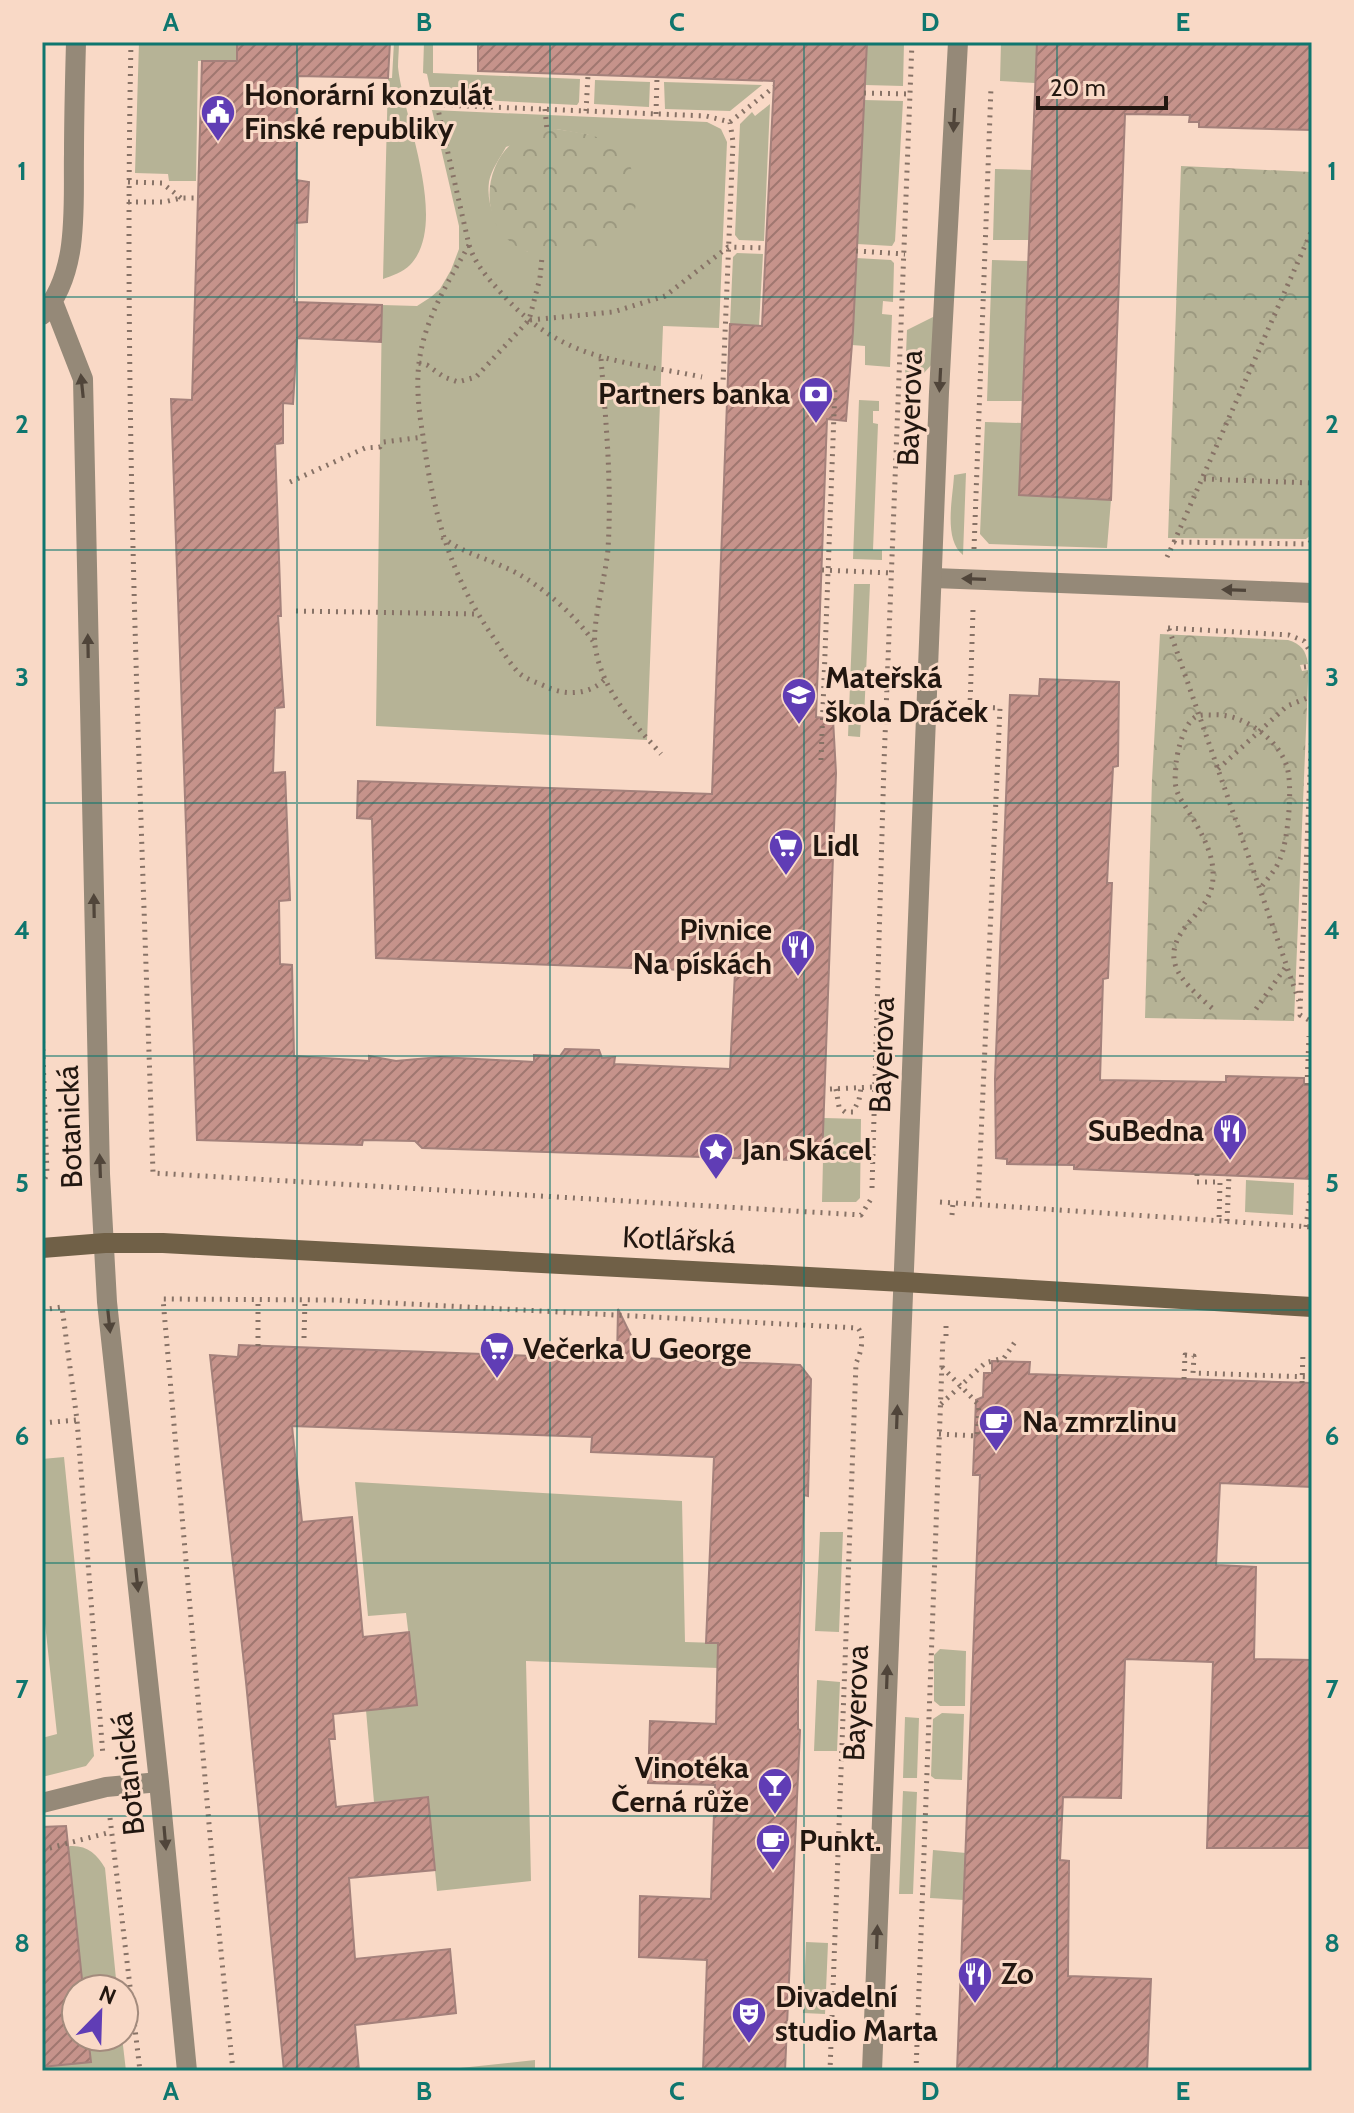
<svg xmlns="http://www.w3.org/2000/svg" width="1354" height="2113" viewBox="0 0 1354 2113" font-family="Cabin,sans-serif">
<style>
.green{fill:#b6b396;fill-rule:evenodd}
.park{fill:url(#park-crowns)}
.building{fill:url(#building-hatch);stroke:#a4817b;stroke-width:2}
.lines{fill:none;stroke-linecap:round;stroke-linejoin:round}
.path{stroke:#877266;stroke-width:5;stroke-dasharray:2 6;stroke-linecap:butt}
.lane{stroke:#958978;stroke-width:20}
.street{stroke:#958978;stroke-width:20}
.secondary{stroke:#706047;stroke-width:20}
.oneway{fill:#50453a}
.grid{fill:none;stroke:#0f766e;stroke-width:2;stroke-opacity:0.55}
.labels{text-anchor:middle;stroke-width:6;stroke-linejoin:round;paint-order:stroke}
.poi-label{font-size:30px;font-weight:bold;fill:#221710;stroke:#f9d9c6;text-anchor:start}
.street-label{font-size:30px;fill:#221710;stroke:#f9d9c6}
.neatline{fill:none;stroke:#0f766e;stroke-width:3}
.grid-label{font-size:26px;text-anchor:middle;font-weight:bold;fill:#0f766e}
</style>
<defs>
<pattern id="park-crowns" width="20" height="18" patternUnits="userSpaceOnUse" patternTransform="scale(2)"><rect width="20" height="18" fill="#b6b396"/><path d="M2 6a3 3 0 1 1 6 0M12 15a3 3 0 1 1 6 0" fill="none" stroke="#9c9980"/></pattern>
<pattern id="building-hatch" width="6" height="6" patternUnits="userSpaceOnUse" patternTransform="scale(2)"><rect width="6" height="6" fill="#c6938b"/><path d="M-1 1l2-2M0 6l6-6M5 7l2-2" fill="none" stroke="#a07770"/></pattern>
</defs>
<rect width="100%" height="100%" fill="#f9d9c6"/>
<path class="green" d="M139 42H237V61H198L196 181H169L168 174 135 173Z
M394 42H399C399 50 398 59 398 67 403 117 450 223 410 265 403 272 392 276 383 279L388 78H392Z
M424 42H433V73L580 79 579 102 577 105 439 98 431 93 427 74 423 73Z
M867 42H904L903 86 865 85Z
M1001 42H1037L1035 83 1000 81Z
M595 80 650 82 649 107 594 104Z
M664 82 762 85 730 111 665 109Z
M864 100 903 101 895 241 892 246 857 244Z
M770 104 764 241 739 240 735 235 740 124 752 112 755 116Z
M432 110 707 122 721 129 727 142 719 328 663 326 647 740 376 726 382 305 417 306 431 297 440 289 451 270 459 249V226ZM556 129 589 135 528 252C504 239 485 212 489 182 491 170 500 158 506 147Z
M995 169 1032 170 1029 240H993Z
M737 253 763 254 759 326 730 324 733 257Z
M856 258 891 260 894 263 893 302 883 301 882 314 892 315 890 367 865 365V346L852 345Z
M992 260 1029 261 1023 401H987Z
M933 317V363L923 374 905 377 907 330Z
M859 400 879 401V411H873V423L878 424 873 550H882V560L853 559Z
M985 422 1022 423 1111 500 1107 548 989 544 980 534Z
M966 473 963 555C943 539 953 498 954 475Z
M854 584H870L864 718 861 719 860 737 848 736Z
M824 1118 861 1119 860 1198 856 1202H822Z
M1246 1180 1294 1183 1293 1215 1245 1212Z
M64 1457 94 1756 86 1766 42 1777V1738L57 1734 42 1596V1459Z
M355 1482 682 1501 685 1642 718 1643V1668L526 1661 531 1881 437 1891 428 1797 374 1802 366 1710 417 1704 406 1613 368 1616Z
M820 1532H843L839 1632 815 1631Z
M940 1649 966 1651 965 1706H940L934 1701V1655Z
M817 1680 840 1682 837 1751H814Z
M942 1713 964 1714 962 1780 935 1779 931 1776 933 1719Z
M905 1717 919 1718 917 1778H903Z
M903 1791 917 1792 913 1894H899Z
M70 1846C87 1845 97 1854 105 1868L117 1989H83L64 1849Z
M933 1850 966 1853 964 1900 930 1898Z
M806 1942 828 1943 825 2014 803 2013Z
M88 2037H122L126 2071H42V2067L90 2062Z
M535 2060V2071H432Z"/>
<path class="park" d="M556 129C575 132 606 135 620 150 644 177 642 227 611 248 598 256 583 257 569 257 550 257 533 257 516 246 475 220 484 153 526 134 534 130 547 130 556 129Z
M1181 166 1312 172V534L1306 539 1168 538Z
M1160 634 1288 640C1301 644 1306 650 1308 664L1300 665 1302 671 1308 670V681L1294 1021 1145 1018 1152 780Z"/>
<path class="building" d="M237 42H390L388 78 298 76 296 180 309 182 307 222 295 223 294 302 382 305 381 342 297 338 293 404 283 403V443L275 444 281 616H278L284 707 275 708 273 773 285 772 290 900 279 901 280 964 292 965 294 1056 369 1061V1056L396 1061 440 1057 534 1062V1055L560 1056 565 1049 599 1050 602 1058 615 1057 614 1064 730 1069 735 972 376 958 372 819 357 818 358 781 712 794 730 324 762 326 774 81 478 71V42H867L853 331 846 421 827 419 816 717 833 719 836 773 822 1161 422 1148 415 1141 363 1140 362 1145 197 1140 171 399 192 400 202 61H237Z
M1037 42H1312V130L1199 127V122H1189L1190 115 1125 114 1111 500 1019 495Z
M1040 679 1119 682 1118 766 1113 767 1107 883H1112L1108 978 1103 979 1100 1080 1226 1082V1076L1304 1078V1085H1312V1179L1074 1169V1165L1007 1164V1159L996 1158 995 1079 1010 695 1039 696Z
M618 1309 642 1358 800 1365 811 1379 808 1496 804 1495 798 1671V1729L800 1730 785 2071H703L707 1960 639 1957 640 1896 711 1899 715 1785 648 1783 650 1721 716 1724 718 1643H706L714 1457 591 1452 592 1437 292 1426 302 1522 352 1517 363 1637 409 1632 417 1705 333 1714 335 1739H329L336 1807 428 1797 435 1870 349 1878 355 1959 450 1949 456 2013 355 2025 359 2071H284L246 1682 210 1355 238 1357 239 1345 617 1359Z
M992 1361 1030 1362 1029 1374 1312 1383V1487L1220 1483 1216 1565 1256 1567 1254 1659 1312 1660V1848H1207L1213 1662 1125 1659 1121 1798 1063 1797 1060 1860 1069 1861 1068 1976 1151 1979 1147 2071H957L980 1475H973L976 1400 983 1397 984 1373H992Z
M66 1826 83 1989H76V2037H88L91 2062 42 2067V1827Z"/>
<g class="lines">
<path class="path" d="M131 42C123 419 141 796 153 1173L861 1215 871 1199H875
M864 93 910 94
M419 104 706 116 730 122 733 142 723 382
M437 105 469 245C476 266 488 278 503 295 564 362 620 360 702 377
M545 109 547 130
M586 111 588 75
M656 114 657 77
M730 122 774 87
M128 182 162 183 181 198
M128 202H164L181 198H199
M469 245C448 282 424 320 419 363 416 386 419 413 423 436 433 513 450 577 496 641 502 651 509 662 517 671 524 679 539 683 549 688 568 696 591 694 605 679
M856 251 905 254
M530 320 613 312 665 296 728 247 766 248
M601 359C606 422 612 485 608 549 606 575 592 623 595 646 602 691 632 721 661 754
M419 363 427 365 444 377 458 382 476 377 529 320 540 278 542 257
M1204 479 1312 483
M290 482 365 448 380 447 383 442 423 437
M442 537C461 552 483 557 504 567 536 580 576 615 595 644
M1174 542 1312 230
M974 549 991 87
M1167 557 1174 542 1308 544 1312 541
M822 570 892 573
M973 610 970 707 1000 708 978 1204
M296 611 476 614
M1168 628 1289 635 1304 641 1312 655
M1169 629 1300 1004
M1304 667 1312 666
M1312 727 1300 1010V1015L1312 1022
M821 760 835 387
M1218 769 1287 706 1312 696
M1212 1008C1179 979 1156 958 1192 919 1203 906 1213 895 1213 876 1214 854 1201 832 1190 814 1185 805 1178 798 1176 787 1174 780 1176 770 1176 763 1178 749 1183 727 1194 718 1199 714 1206 715 1212 715 1241 712 1279 739 1287 767 1293 786 1288 841 1280 859 1276 870 1267 879 1260 889
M1256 1009 1287 965
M42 1025 47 1174 42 1185
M1307 1085 1309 1036
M830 1089 874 1087
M836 1089 839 1107 845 1112H853L859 1100 861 1088
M1197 1174V1182H1220L1219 1221
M872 1188 884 763 912 42
M940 1202 1312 1227
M952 1215 953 1202
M1227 1221 1229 1175
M1306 1227 1312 1180
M42 1310 62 1307 77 1420 103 1756
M946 1336V1325
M304 1338 305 1300
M258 1346V1299
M1184 1379 1185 1355 1194 1356 1193 1373 1312 1377
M1302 1383 1303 1353
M941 1404 985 1363 1004 1358 1017 1339
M42 1423 77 1420
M939 1434 977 1436 979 1405 942 1367
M110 1818 140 2071
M42 1850 111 1832
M233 2071 215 1892 163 1299 336 1300 858 1328C865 1337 861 1353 856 1363L830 2071
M916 2071 943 1336"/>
<path class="lane" d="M934 578 1312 593"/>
<path class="street" d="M53 302 83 379 100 1174 107 1302 159 1782 187 2071
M42 315C80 273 73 207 74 154 74 117 75 79 76 42
M42 1803 106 1787 159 1782
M872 2071 939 392 958 42"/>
<path class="secondary" d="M42 1248 105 1243H163L903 1282 1312 1307"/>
</g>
<defs><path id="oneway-solid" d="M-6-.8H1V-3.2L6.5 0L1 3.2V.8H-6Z" transform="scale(2)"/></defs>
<g class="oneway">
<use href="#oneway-solid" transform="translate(954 120) rotate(93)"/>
<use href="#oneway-solid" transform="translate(940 380) rotate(93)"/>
<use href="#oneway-solid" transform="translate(82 386) rotate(-96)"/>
<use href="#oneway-solid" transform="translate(974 579) rotate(-178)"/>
<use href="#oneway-solid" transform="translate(1234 590) rotate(-178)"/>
<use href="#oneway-solid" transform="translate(88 646) rotate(-91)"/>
<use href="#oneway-solid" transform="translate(94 906) rotate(-91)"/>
<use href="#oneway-solid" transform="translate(100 1166) rotate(-92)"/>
<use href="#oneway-solid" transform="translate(109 1321) rotate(84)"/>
<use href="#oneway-solid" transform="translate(897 1417) rotate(-88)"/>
<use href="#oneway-solid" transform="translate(137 1580) rotate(84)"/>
<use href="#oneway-solid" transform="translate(887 1677) rotate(-88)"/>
<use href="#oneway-solid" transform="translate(165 1838) rotate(85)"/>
<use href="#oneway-solid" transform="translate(877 1937) rotate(-88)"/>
</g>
<path class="grid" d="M297 42V2071M550 42V2071M804 42V2071M1057 42V2071M42 297H1312M42 550H1312M42 803H1312M42 1056H1312M42 1310H1312M42 1563H1312M42 1816H1312"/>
<defs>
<g id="civic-pin" transform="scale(1.8)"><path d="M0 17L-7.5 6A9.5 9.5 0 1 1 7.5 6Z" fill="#603db5" stroke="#f9d9c6"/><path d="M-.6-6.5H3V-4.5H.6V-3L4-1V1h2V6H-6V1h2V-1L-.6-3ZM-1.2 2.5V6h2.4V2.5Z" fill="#fff"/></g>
<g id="bank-pin" transform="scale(1.8)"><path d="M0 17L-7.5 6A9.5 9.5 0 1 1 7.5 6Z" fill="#603db5" stroke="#f9d9c6"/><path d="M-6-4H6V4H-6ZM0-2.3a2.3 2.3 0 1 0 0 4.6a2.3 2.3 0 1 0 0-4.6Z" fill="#fff"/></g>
<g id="school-pin" transform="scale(1.8)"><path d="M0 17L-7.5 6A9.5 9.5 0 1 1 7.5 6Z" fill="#603db5" stroke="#f9d9c6"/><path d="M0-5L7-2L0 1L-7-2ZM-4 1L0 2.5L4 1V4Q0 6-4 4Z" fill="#fff"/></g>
<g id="supermarket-pin" transform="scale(1.8)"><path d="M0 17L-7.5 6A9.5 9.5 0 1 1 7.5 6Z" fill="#603db5" stroke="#f9d9c6"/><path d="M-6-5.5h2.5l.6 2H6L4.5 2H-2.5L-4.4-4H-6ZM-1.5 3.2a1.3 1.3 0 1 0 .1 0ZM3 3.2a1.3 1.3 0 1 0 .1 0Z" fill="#fff"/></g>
<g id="restaurant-pin" transform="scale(1.8)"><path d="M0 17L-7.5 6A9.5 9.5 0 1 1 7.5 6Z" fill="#603db5" stroke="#f9d9c6"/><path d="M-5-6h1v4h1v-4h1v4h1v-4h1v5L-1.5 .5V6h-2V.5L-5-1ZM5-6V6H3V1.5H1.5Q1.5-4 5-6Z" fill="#fff"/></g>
<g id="sight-pin" transform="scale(1.8)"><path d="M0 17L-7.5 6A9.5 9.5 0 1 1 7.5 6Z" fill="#603db5" stroke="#f9d9c6"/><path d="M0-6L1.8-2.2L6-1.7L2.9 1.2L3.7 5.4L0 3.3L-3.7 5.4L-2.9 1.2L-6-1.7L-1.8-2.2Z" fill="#fff"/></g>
<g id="cafe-pin" transform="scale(1.8)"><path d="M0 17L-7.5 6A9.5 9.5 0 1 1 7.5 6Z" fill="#603db5" stroke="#f9d9c6"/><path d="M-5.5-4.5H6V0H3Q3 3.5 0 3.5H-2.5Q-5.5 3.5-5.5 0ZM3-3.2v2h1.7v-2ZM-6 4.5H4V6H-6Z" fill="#fff"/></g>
<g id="bar-pin" transform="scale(1.8)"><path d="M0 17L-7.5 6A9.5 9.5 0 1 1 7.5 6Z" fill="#603db5" stroke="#f9d9c6"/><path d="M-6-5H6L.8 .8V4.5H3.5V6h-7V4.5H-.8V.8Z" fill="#fff"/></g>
<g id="theatre-pin" transform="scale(1.8)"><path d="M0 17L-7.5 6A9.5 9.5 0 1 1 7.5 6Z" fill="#603db5" stroke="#f9d9c6"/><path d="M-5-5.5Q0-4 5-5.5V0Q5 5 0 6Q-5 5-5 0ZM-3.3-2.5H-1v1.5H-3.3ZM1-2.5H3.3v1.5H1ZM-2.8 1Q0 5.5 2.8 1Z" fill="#fff"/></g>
</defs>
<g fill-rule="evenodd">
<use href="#civic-pin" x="218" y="112"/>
<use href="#bank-pin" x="816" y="394"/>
<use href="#school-pin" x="799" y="695"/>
<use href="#supermarket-pin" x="786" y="846"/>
<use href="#restaurant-pin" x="798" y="947"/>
<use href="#restaurant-pin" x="1230" y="1131"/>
<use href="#sight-pin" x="716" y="1150"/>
<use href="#supermarket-pin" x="497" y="1349"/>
<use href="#cafe-pin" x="996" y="1422"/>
<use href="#bar-pin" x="775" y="1785"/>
<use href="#cafe-pin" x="773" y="1841"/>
<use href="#restaurant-pin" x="975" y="1974"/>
<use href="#theatre-pin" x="749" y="2014"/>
</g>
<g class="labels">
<g class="poi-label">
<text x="244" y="105">Honorární konzulát<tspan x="244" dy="34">Finské republiky</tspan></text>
<text x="790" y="404" text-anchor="end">Partners banka</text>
<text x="825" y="688">Mateřská<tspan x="825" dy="34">škola Dráček</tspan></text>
<text x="812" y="856">Lidl</text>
<text x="772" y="940" text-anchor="end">Pivnice<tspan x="772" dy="34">Na pískách</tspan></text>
<text x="1204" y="1141" text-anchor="end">SuBedna</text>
<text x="742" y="1160">Jan Skácel</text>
<text x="523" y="1359">Večerka U George</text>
<text x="1022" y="1432">Na zmrzlinu</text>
<text x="749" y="1778" text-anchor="end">Vinotéka<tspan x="749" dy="34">Černá růže</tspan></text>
<text x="799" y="1851">Punkt.</text>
<text x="1001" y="1984">Zo</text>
<text x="775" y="2007">Divadelní<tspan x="775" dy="34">studio Marta</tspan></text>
</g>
<g class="street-label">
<text transform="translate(910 408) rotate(-88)" y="10">Bayerova</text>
<text transform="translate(882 1055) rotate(-88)" y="10">Bayerova</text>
<text transform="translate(70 1127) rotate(-92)" y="10">Botanická</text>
<text transform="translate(679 1240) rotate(3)" y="10">Kotlářská</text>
<text transform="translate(856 1703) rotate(-88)" y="10">Bayerova</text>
<text transform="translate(128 1774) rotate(-96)" y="10">Botanická</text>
</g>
</g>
<rect width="1354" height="2113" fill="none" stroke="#f9d9c6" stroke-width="88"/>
<g transform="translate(100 2013) rotate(23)"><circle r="38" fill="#f9d9c6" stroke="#a38b7d" stroke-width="2"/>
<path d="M0-6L14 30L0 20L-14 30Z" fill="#603db5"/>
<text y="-12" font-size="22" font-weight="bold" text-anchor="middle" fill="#221710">N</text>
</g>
<path d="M1038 96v12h128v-12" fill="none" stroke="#221710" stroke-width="4"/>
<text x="1050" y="96" font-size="24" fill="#221710" stroke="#f9d9c6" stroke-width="6" paint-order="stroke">20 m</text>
<rect x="44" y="44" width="1266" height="2025" class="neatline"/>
<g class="grid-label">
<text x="171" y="31">A</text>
<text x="424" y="31">B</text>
<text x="677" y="31">C</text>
<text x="930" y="31">D</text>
<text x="1183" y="31">E</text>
<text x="22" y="180">1</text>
<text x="1332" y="180">1</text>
<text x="22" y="433">2</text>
<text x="1332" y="433">2</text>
<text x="22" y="686">3</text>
<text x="1332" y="686">3</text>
<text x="22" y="939">4</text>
<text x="1332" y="939">4</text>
<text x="22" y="1192">5</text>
<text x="1332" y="1192">5</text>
<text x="22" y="1445">6</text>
<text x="1332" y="1445">6</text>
<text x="22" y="1698">7</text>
<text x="1332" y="1698">7</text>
<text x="22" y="1952">8</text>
<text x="1332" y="1952">8</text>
<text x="171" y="2100">A</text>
<text x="424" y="2100">B</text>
<text x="677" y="2100">C</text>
<text x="930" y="2100">D</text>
<text x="1183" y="2100">E</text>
</g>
</svg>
